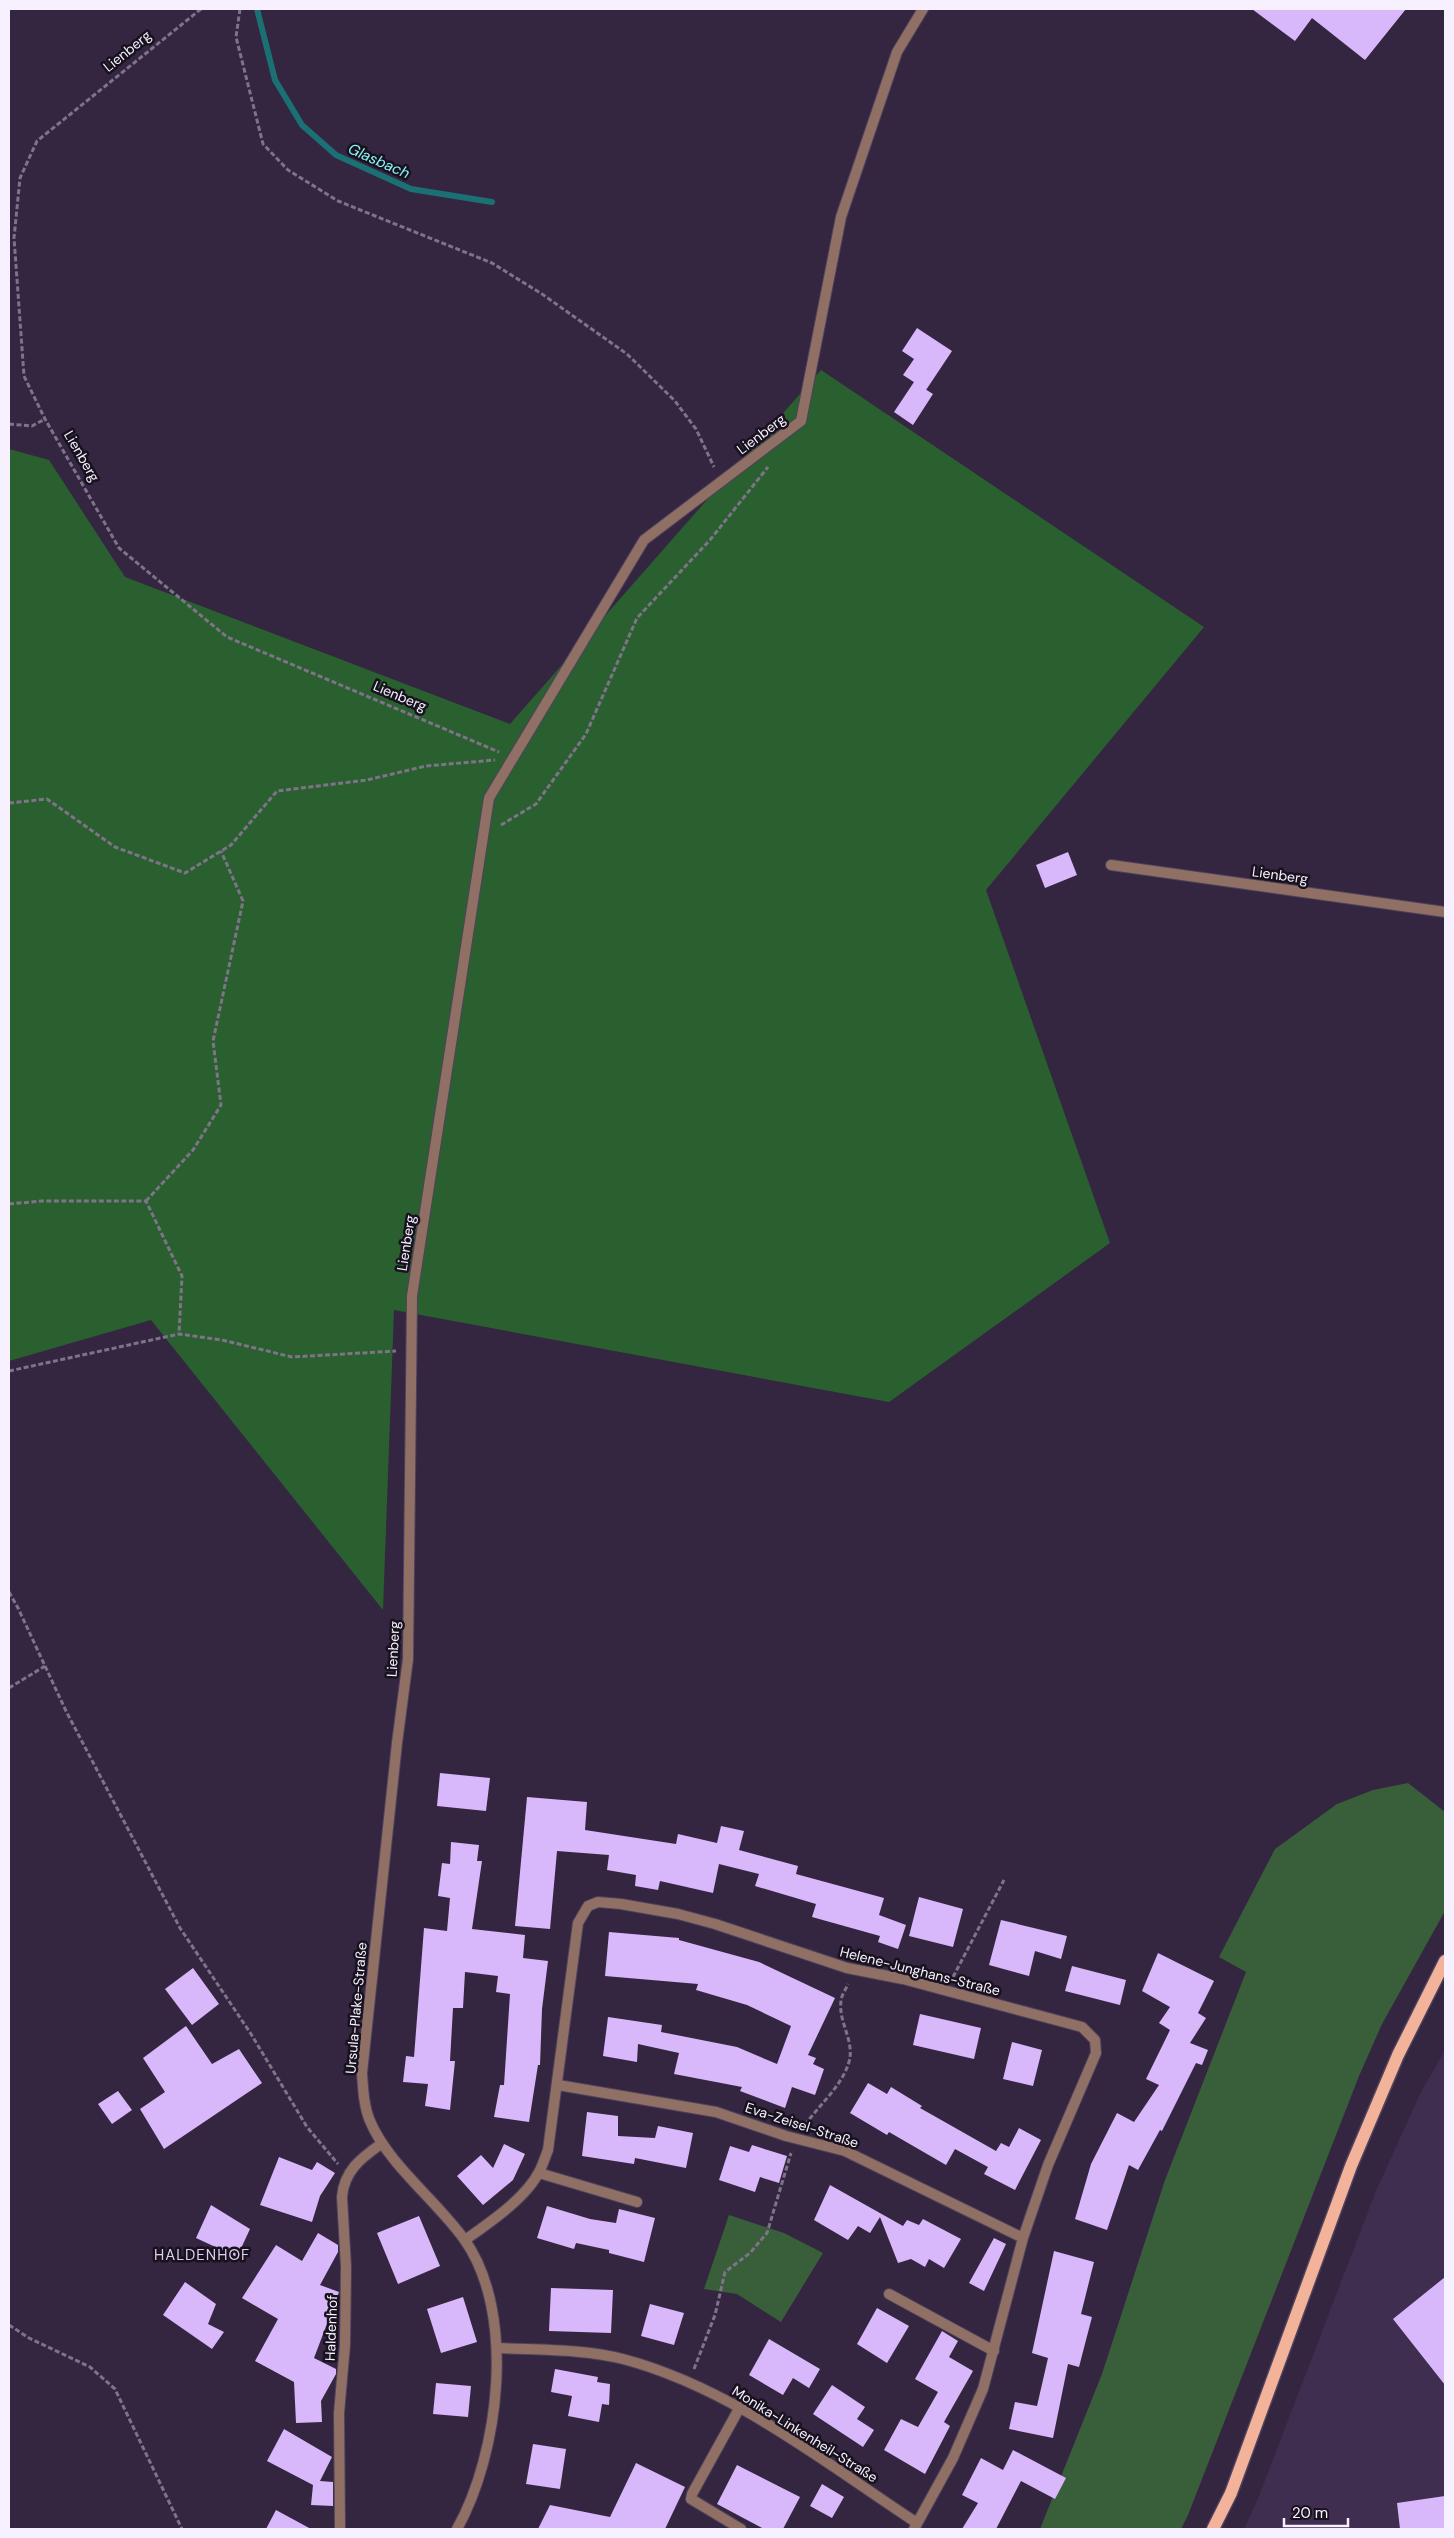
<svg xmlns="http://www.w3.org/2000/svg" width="1454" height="2538" viewBox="0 0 1454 2538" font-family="'DM Sans',sans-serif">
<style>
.built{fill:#3f2e4f}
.green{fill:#385f3a}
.forest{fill:#2a602f}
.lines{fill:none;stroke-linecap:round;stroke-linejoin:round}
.stream{stroke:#1a7073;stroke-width:6}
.building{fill:#d8b8fa}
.service-casing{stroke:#4f425c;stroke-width:12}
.minor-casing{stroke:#4f425c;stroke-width:12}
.primary-casing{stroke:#4f425c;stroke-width:15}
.path{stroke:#7e7389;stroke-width:3;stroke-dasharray:5 2.5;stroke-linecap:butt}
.service{stroke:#907065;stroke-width:10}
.minor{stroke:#907065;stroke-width:10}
.primary{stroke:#f3b39b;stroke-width:12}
.labels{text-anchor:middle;stroke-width:5;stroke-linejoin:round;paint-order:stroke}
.street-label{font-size:14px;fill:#f7f1ff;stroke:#18121e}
.water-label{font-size:15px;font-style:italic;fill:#89f6f9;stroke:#18121e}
.neighbourhood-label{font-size:15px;letter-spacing:1px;fill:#decef0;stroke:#18121e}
</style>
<rect width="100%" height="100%" fill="#342641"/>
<path class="built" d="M1445 2050V2529H1244L1257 2501 1376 2191 1421 2092Z"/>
<path class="green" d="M1408 1783 1445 1812V1911L1382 2024 1359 2076 1188 2515 1181 2529H1040L1102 2374 1165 2180 1246 1972 1219 1957 1275 1849 1337 1804 1373 1790Z
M729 2215 784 2233 823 2253 781 2322 737 2294 704 2289Z"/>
<path class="forest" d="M821 370 1204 627 986 890 1110 1243 889 1402 394 1310 383 1610 151 1320 9 1361V449L49 460 125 577 510 724Z"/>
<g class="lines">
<path class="stream" d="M257 9 275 80 302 125 336 155 411 189 492 202"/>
</g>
<path class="building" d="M1252 9H1406L1365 60 1312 18 1295 41Z
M917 328 952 351 926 390 903 375 914 359 902 351Z
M914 382 933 394 913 425 894 412Z
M1068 852 1077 875 1045 888 1036 865Z
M440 1773 490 1778 486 1811 437 1806Z
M527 1797 587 1802 585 1830 676 1844 678 1834 717 1843 721 1826 744 1831 739 1850 798 1866 796 1874 884 1898 879 1915 906 1925 898 1949 878 1942 880 1936 812 1917 816 1904 755 1886 759 1874 719 1864 713 1893 660 1881 658 1890 635 1886 636 1875 607 1870 609 1855 557 1851 550 1929 515 1926Z
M451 1842 479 1845 477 1861H482L472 1929 525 1935 523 1958 548 1961 542 2009 540 2065H538L529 2122 494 2117 500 2085H504L510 1994 496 1992 498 1976 465 1972 463 2008H453L450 2061H455L450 2110 425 2106 428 2084 403 2082 406 2056 414 2057 424 1928 447 1931 450 1898 438 1896 442 1863 450 1864Z
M919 1897 963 1909 953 1947 909 1936Z
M1001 1920 1067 1936 1061 1959 1035 1951 1029 1976 989 1965Z
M609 1932 679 1938V1940L759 1962 835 1998 808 2055 816 2058 813 2064 824 2069 815 2095 792 2087 785 2108 740 2091 742 2087 674 2074 679 2053 638 2044 637 2062 603 2056 608 2017 662 2025 661 2032 737 2047 777 2064 791 2026 747 2005 696 1990 698 1984 605 1976Z
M1158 1953 1214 1981 1198 2013 1206 2018 1190 2043 1208 2050 1202 2065 1196 2063 1162 2131 1160 2130 1138 2170 1129 2165 1107 2230 1075 2219 1091 2164 1117 2113 1134 2122 1159 2085 1146 2079 1170 2030 1159 2023 1170 2007 1142 1991Z
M1072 1966 1126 1980 1120 2005 1065 1991Z
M193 1968 219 2004 192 2025 165 1989Z
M920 2014 981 2028 974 2059 913 2045Z
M186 2026 212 2064 239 2049 262 2083 164 2149 140 2109 165 2092 143 2058Z
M1012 2042 1042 2050 1033 2086 1003 2079Z
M868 2083 887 2094 891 2087 922 2106 920 2108 996 2151 1001 2143 1009 2147 1019 2128 1041 2140 1015 2190 984 2174 988 2167 955 2149 946 2165 889 2132 887 2135 850 2113Z
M118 2091 132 2110 112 2124 98 2104Z
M587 2112 618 2116V2136L655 2138 658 2126 693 2133 686 2168 635 2158 634 2164 582 2156Z
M504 2144 525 2154 513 2180 483 2205 457 2176 481 2155 493 2168Z
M752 2145 787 2156 779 2183 760 2177 755 2192 719 2180 730 2146 749 2152Z
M279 2157 312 2170 317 2162 335 2173 320 2196 312 2222 260 2205Z
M830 2185 903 2226 907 2220 919 2225 923 2219 961 2239 944 2268 929 2259 925 2267 911 2259 898 2263 880 2217 870 2233 858 2226 848 2240 814 2220Z
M211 2205 250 2229 237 2257 196 2238Z
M547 2206 590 2219 616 2223 619 2209 655 2218 644 2262 609 2253V2250L576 2243 574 2249 537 2238Z
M419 2216 440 2266 398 2284 377 2233Z
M318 2233 338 2245V2252L320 2285 339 2292 314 2358 336 2369V2374L321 2401 322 2422 296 2423 294 2382 255 2361 278 2319 242 2298 276 2245 302 2261Z
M994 2238 1006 2244 984 2291 969 2283Z
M1054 2251 1094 2262 1081 2314 1092 2317 1079 2367 1068 2364 1053 2438 1009 2429 1015 2402 1037 2406 1048 2358 1032 2353Z
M1445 2277V2385L1393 2319Z
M185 2282 216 2304 208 2324 224 2332 212 2349 163 2315Z
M551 2288 613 2290 611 2333 549 2331Z
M463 2297 477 2342 441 2353 427 2309Z
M650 2304 684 2313 674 2345 641 2336Z
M877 2308 909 2326 887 2363 857 2344Z
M942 2331 958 2341 949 2357 973 2371 944 2422 950 2426 925 2474 884 2450 901 2419 918 2427 938 2392 915 2379Z
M769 2339 820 2369 809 2388 793 2378 783 2395 749 2375Z
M555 2369 598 2377 597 2382 610 2384 609 2405 602 2404 599 2422 568 2416 572 2396 551 2392Z
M436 2383 471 2386 468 2417 433 2414Z
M832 2385 865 2407 857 2419 874 2430 863 2447 813 2414Z
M284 2429 332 2457 320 2481 333 2482V2506L311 2505 313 2485 267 2461Z
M533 2444 566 2449 560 2489 526 2484Z
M1013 2450 1066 2478 1055 2499 1021 2481 996 2529H962L978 2503 962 2495 981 2458 1003 2470Z
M636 2463 685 2487 665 2529H538L550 2505 610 2517Z
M737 2465 800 2497 783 2529H764L717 2504Z
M822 2484 844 2497 832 2518 810 2506Z
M1445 2496V2529H1400L1397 2503Z
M276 2510 311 2529H266Z"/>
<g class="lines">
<g class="service-casing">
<path id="service" d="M539 2173 637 2202
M889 2294 994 2351
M740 2407 692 2494 691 2499 741 2529"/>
</g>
<g class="minor-casing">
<path id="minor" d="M1111 865 1445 912
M558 2085 716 2112 786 2136 845 2151 1023 2238
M465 2240C489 2223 526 2198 539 2172 543 2165 545 2157 548 2150L578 1923 588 1906 598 1902 621 1904 678 1914 715 1924 847 1968 903 1979 1082 2027 1095 2040 1096 2053 1048 2165 1023 2238 983 2389 953 2458 914 2529
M498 2348C539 2350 583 2349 623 2359 732 2388 824 2462 917 2523
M340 2529 339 2413 345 2345 346 2267 342 2197C344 2171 361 2158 381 2144
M457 2529C499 2454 517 2313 464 2239 436 2200 388 2164 370 2121 364 2107 363 2089 362 2073L397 1743 408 1659 412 1296 489 798 644 540 801 421 841 217 897 52 923 9"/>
</g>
<g class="primary-casing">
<path id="primary" d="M1213 2529 1231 2493 1351 2166 1398 2055 1445 1961"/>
</g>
<path class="path" d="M201 9 37 141 20 178 14 238 24 376 45 419 119 548 227 637 499 752
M240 9 236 37 263 144 288 170 338 201 492 263 542 294 627 354 675 401 696 429 714 467
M9 424 32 426 45 419
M9 803 47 799 115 847 185 873 231 845 277 791 367 780 426 766 495 760
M501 825 536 804 586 734 637 618 710 540 768 467
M146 1201 193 1150 221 1105 213 1041 243 901 221 851
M9 1204 42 1201H146L182 1276 179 1334
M9 1371 179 1334 222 1340 292 1357 396 1351
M9 1592 18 1608 66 1711 180 1928 251 2034 307 2127 338 2164
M9 1688 45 1666
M953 1977 1004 1880
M805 2125C819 2105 842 2086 849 2062 855 2041 838 2022 841 2001 841 1996 846 1989 848 1984
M9 2325 29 2338 90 2367 115 2389 182 2529
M694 2369 715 2315 725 2272 750 2253 767 2233 791 2153"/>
<use href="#service" class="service"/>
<use href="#minor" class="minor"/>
<use href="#primary" class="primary"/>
</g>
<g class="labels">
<g class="street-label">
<text transform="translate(127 51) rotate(-39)" y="5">Lienberg</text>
<text transform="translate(761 434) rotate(-37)" y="5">Lienberg</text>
<text transform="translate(82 456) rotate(60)" y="5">Lienberg</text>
<text transform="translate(400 696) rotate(23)" y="5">Lienberg</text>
<text transform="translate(1280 875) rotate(8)" y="5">Lienberg</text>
<text transform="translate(406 1243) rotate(-81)" y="5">Lienberg</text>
<text transform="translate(393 1649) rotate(-87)" y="5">Lienberg</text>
<text transform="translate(920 1971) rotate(14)" y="5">Helene-Junghans-Straße</text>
<text transform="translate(356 2008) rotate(-85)" y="5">Ursula-Plake-Straße</text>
<text transform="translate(802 2125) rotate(18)" y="5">Eva-Zeisel-Straße</text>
<text transform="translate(331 2328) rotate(-88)" y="5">Haldenhof</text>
<text transform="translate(805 2434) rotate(32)" y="5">Monika-Linkenheil-Straße</text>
</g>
<g class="water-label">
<text transform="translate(379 161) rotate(24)" y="5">Glasbach</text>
</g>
<g class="neighbourhood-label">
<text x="202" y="2260">HALDENHOF</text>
</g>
</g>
<rect width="1454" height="2538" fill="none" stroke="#f7f1ff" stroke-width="20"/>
<path d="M1284 2518v8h64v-8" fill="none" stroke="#f7f1ff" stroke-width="2.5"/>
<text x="1292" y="2518" font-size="15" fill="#f7f1ff" stroke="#18121e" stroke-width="4" paint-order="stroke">20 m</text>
</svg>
